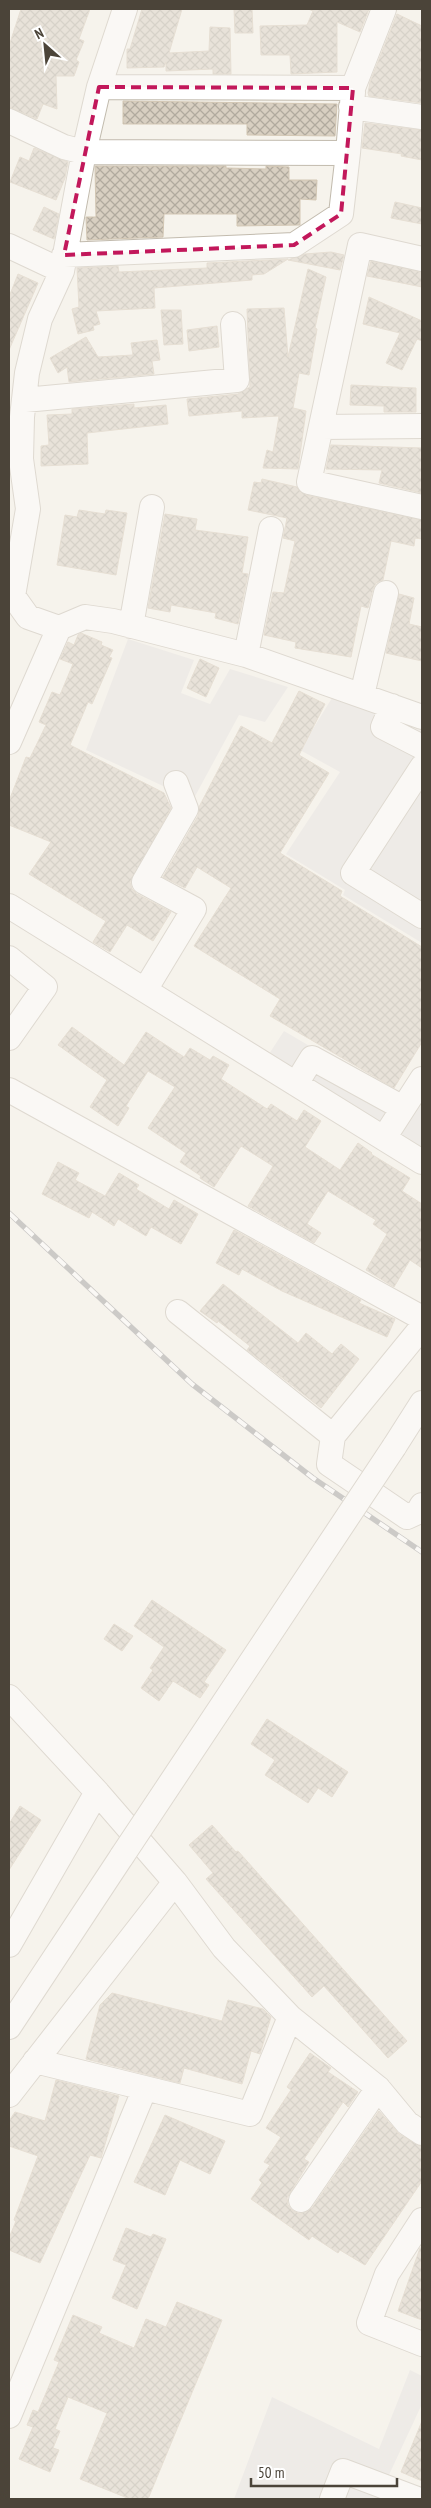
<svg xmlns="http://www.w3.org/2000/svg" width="431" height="2508" viewBox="0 0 431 2508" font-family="'PT Sans Narrow',sans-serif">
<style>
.parking{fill:#e5e3e0}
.building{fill:url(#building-cross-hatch);stroke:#d3c7b4}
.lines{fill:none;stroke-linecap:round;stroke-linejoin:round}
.minor-casing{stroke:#c2bbae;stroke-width:26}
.minor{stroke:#fff;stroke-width:24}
.rail-casing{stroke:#9a9a9a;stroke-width:5.5}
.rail{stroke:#fff;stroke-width:4;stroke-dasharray:11;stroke-linecap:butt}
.minor-bridge-casing{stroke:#c2bbae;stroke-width:26;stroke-linecap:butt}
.minor-bridge{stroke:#fff;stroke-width:24}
.marked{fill:none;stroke:#c2185b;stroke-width:4;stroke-dasharray:10 6;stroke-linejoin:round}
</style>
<defs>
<pattern id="building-cross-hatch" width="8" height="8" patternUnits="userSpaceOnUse" patternTransform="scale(1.25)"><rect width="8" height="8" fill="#d8cfc1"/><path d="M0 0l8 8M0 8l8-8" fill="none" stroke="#b1aa9e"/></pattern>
</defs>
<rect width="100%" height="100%" fill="#f6f3ec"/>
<path class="parking" d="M128 639 194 660 181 693 210 704 230 669 288 687 265 722 239 715 193 800 86 750Z
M332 698 422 731V943L343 895 345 890 286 854 340 772 300 750Z
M284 1031 412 1106 422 1092V1148L269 1054Z
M410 2370 422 2376V2404L388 2477 422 2499H234L272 2397 379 2449Z"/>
<path class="building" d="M21 9H90L79 39 84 41 76 60 79 62 74 76H56L57 109 43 104 37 119 9 107V46Z
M142 9H182L169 53 209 51 210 27 230 28 231 74H213V69L166 71V62L164 67 127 68V49H130Z
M234 9H252L253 33H235Z
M308 9H369L360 32 337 22V72L291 74 290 55H261L260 26 307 25 313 11Z
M397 14 422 26V103L369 96 368 93 370 82Z
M123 101 337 104 335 136 247 135V124H123Z
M365 123 422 130V160L401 156 402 154 362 148Z
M34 148 68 162 65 178 56 200 10 182 20 157 29 161Z
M95 166H226V168L266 169V166L289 167V180H317L316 200 300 199V225L237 226V214H164L163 237 87 240 86 217H96Z
M395 202 422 208V224L391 218Z
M44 207 59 214 54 239 33 230Z
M331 252 344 255 340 270 288 260 305 254Z
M288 259 264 274 252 275V280L154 288 155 308 96 311 100 324 93 326 94 330 78 334 72 309 79 307 77 268 118 266 119 272 207 268V263Z
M371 261 422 272V287L367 276Z
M308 269 326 277 315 328 317 329 309 375 299 373 293 408 306 411 298 469 263 468 267 450 273 452 279 416 242 418V411L189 416 187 399 238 394 250 387 247 309 284 308 288 357Z
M18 274 38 283 9 350V297Z
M369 297 422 321V341L417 339 402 370 386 363 400 333 363 324Z
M161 310H181L183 344 164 345Z
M217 326 219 347 189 351 187 330Z
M86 337 98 357 133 355 131 343 157 340 160 360 152 361 154 374 69 382 67 367 58 373 50 358Z
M351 385 416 388V412H384V406L350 405Z
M134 404V408L166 405 168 424 87 433 88 464 41 466V446L49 445 47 415 72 414V409Z
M331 445 422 448V493L379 483 382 470 326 469Z
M262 479 297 487 306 495 422 520V539L415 538 414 546 391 541 383 580 376 583 373 589 368 608 361 606 351 657 295 648 296 642 264 635 273 592 284 593 295 541 283 538 287 518 248 510 254 482 261 483Z
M79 510 105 514 106 510 127 513 116 575 57 565 65 515 77 517Z
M165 514 197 519 195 530 248 537 242 573 248 574 238 624 215 618 216 613 171 605 170 612 148 608Z
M399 594 414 598 409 624 422 627V661L386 653Z
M81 633 102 642 101 645 113 650 109 657 112 658 92 704 88 702 70 745 164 793 171 808 130 882 132 889 137 894 171 912 153 941 127 925 110 952 93 942 106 921 29 874 51 842 9 825V801L26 757 30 758 46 725 39 722 52 692 60 695 73 664 60 659 68 642 74 645 78 635Z
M200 659 219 668 206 697 187 688Z
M299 691 325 704 299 755 329 773 280 853 342 891 340 896 422 947V1042L394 1088 270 1016 280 999 194 946 231 888 197 867 185 888 163 877 198 816 199 807 241 726 272 743Z
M72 1027 124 1065 146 1032 184 1057 190 1048 210 1060 213 1056 229 1065 221 1079 267 1109 271 1104 297 1121 304 1110 321 1121 305 1147 340 1170 358 1143 372 1153 371 1154 410 1178 402 1191 422 1204V1268L410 1260 394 1287 366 1270 387 1234 373 1224 376 1220 328 1191 307 1224 321 1233 314 1243 248 1206 273 1166 241 1146 214 1187 200 1178 201 1176 180 1162 186 1153 148 1128 175 1087 148 1071 126 1106 129 1108 118 1126 90 1107 107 1080 58 1045Z
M58 1162 79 1173 75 1180 105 1196 119 1173 139 1185 136 1189 169 1209 174 1200 198 1214 181 1244 151 1227 146 1236 118 1219 114 1226 92 1212 89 1218 42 1194Z
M234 1230 361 1300 359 1303 395 1319 387 1337 282 1291 242 1269 239 1275 216 1263Z
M223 1284 298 1343 306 1333 332 1354 341 1344 359 1359 321 1408 247 1350 250 1346 218 1321 217 1323 200 1311Z
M152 1600 226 1650 204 1682 209 1685 200 1698 173 1681 159 1701 141 1688 153 1670 150 1668 164 1647 134 1626Z
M114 1624 133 1636 122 1651 104 1639Z
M267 1719 348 1772 332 1797 318 1788 308 1803 265 1775 275 1760 251 1744Z
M20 1806 41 1820 9 1870V1824Z
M212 1825 236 1852 238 1851 407 2041 388 2058 324 1986 312 1997 206 1879 213 1873 189 1845Z
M112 1993 222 2021 228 2000 263 2009 271 2017 260 2054 251 2051 242 2084 184 2068 180 2083 86 2059 100 2005Z
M310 2053 331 2068 328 2072 358 2092 348 2107 343 2102 304 2159 309 2162 287 2198 288 2205 293 2211 300 2214 312 2208 379 2111 399 2134 422 2147V2181L365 2265 340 2250 338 2253 312 2236 309 2240 251 2199 262 2183 259 2180 270 2165 264 2162 281 2137 266 2128 291 2090 287 2087Z
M56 2080 119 2096 101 2158 90 2155 40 2263 9 2250V2238L16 2221 14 2220 38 2156 9 2146V2121L15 2112 45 2121Z
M165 2115 225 2141 210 2174 180 2160 165 2195 134 2182Z
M126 2228 151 2237 153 2234 166 2239 137 2309 112 2298 126 2265 113 2260Z
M420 2248H422V2320L398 2311Z
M177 2302 222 2320 148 2499H130L80 2479 107 2413 68 2397 55 2429 60 2431 53 2448 59 2450 50 2472 19 2459 33 2427 27 2425 33 2410 38 2412 59 2362 54 2360 73 2315 102 2327 99 2333 134 2348 146 2319 166 2327Z
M422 2421V2481L401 2472Z"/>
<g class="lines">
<g class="minor-casing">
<path id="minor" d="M125 9 99 87 84 152 62 271 40 319 27 373 22 417 21 459 28 509 13 596 28 617 59 628 85 617 113 621 246 655 422 717
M99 87 353 88 384 9
M351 107 422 117
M9 121 64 147 84 152 348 153 341 214 294 245 64 255
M348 153 353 92
M9 246 62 271
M422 259 360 245 309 482 422 507
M25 400 237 380 233 324
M321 427 422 426
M131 626 152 507
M246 655 271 529
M362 695 386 593
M392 706 383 727 422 747
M9 742 59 628
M422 767 353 873 422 916
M9 906 422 1162
M9 958 45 987 9 1038
M145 990 194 909 144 882 186 809 176 783
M296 1084 312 1058 403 1108
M9 1090 422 1318
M384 1138 422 1079
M178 1312 333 1436 422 1327
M333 1436 329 1464 407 1517 418 1512 422 1505
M394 1447 422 1403
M9 1697 97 1792 175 1882 224 1948 290 2017 378 2088 407 2123 422 2133
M9 1945 97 1792
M9 2027 122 1856
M35 2061 250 2114 290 2017
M9 2095 175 1882
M301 2200 378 2088
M422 2220 387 2274 369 2323 422 2344
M9 2416 145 2088
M332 2499 343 2471 417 2499"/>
</g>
<use href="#minor" class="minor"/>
<g class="rail-casing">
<path id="rail" d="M9 1213 192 1384 313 1478 422 1552"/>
</g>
<use href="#rail" class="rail"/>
<g class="minor-bridge-casing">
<path id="minor-bridge" d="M122 1856 394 1447"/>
</g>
<use href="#minor-bridge" class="minor-bridge"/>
</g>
<path d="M0 0H431V2508H0ZM99 87 353 88 341 214 294 245 64 255Z" fill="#f6f3ec" fill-opacity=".55" fill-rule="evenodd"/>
<path class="marked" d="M99 87 353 88 341 214 294 245 64 255Z"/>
<rect width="431" height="2508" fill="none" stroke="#4b4439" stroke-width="20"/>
<g transform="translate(45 45) rotate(333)" stroke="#ffffff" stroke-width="4" paint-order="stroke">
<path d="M0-4L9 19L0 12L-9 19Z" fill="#4b4439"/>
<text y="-8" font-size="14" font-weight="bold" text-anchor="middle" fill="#4b4439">N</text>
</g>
<path d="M251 2478v8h146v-8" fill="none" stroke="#4b4439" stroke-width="2.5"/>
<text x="258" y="2478" font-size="15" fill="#4b4439" stroke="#ffffff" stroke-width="4" paint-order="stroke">50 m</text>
</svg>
